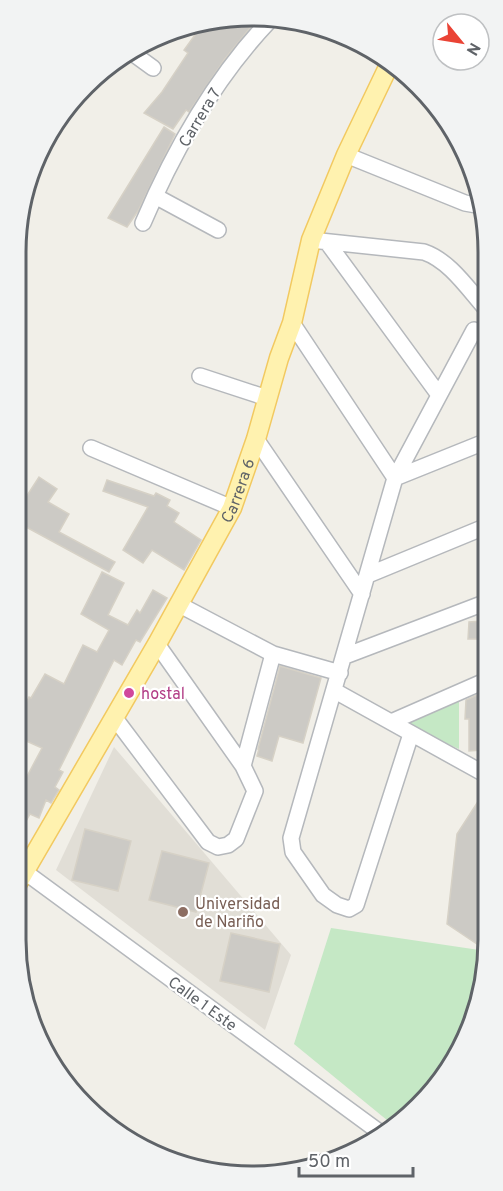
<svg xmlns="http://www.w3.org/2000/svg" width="503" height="1191" viewBox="0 0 503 1191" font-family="Overpass,sans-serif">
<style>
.education{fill:#e1ded6}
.green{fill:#c5e8c5}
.building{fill:#cccac5;stroke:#d6d1c6;stroke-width:1.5}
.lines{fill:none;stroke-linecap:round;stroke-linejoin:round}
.minor-casing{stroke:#b5b8bc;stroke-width:18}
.major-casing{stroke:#f2c960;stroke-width:21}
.minor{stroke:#fff;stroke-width:15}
.major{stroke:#fff2af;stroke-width:18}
.hotel-dot{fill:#d1479c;stroke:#fff;stroke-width:2}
.education-dot{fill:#8d6e63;stroke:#fff;stroke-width:2}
.labels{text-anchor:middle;stroke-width:4.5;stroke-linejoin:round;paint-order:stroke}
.street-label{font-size:16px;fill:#5f6368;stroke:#fff}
.hotel-label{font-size:16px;fill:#b23c85;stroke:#fff;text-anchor:start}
.education-label{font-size:16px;fill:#785e54;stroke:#fff;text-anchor:start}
.rim{fill:none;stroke:#5f6368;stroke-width:3}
</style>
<rect width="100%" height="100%" fill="#f1efe8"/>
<path class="education" d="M114 747 291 955 265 1030 56 870Z"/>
<path class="green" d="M459 699V749L401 723Z
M331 928 486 951 475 1016 430 1095 393 1125 294 1044Z"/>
<path class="building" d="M236 15 258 18 224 60 189 112 186 110 173 129 144 113 162 92 188 53 184 50 203 24Z
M164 127 175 134 138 211 127 227 108 218Z
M39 477 57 489 48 502 69 514 59 532 115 562 109 572 15 521V514Z
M107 480 154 496 156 493 170 500 167 506 179 513 174 522 201 540 184 570 152 550 143 563 123 550 148 507 103 491Z
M102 572 124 583 108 615 128 625 137 610 140 613 153 590 167 598 140 642 136 640 122 665 114 660 59 770 63 772 55 787 59 790 51 803 46 800 39 818 30 814 15 841V776L24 782 42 748 15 736V727L29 697 31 698 45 674 64 684 83 645 97 652 109 630 81 614Z
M482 621 481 639H468L469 622Z
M280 666 321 678 303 743 279 736 272 761 257 756 259 749H258Z
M484 692H487V743H482V750L469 751V719H465L466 700Z
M488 786V939L486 950 447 924 457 834Z
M85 829 131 841 118 891 72 880Z
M162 851 209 863 196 912 149 900Z
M231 933 280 944 269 992 220 981Z"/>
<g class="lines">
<g class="minor-casing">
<path id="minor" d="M131 52 153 68
M346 155 465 203 482 206
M155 196 218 230
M143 223C174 150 215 78 270 20
M311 240 424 252C450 261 468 289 486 309
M327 242 439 395
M292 323 395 478 291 838 293 852 323 895 337 905 349 909 356 905 411 734
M200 376 267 398
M256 439 362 594
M91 448 232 508
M395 478 474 330
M395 478 487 441
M368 575 487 526
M178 604 273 654 340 673
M345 656 487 602
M335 691 488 776
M114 717 208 842 218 847 228 845 236 839 255 791 243 766 157 644
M391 722 487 680
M243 766 273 654
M25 872 382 1134"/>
</g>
<g class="major-casing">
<g id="major">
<path id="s1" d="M15 888 157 644 232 508 256 439 279 358 292 323 311 240 346 155 391 61"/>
</g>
</g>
<use href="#minor" class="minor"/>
<use href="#major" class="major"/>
</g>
<circle class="hotel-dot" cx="129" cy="693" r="6"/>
<circle class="education-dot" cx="183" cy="912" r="6"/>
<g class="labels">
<g class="street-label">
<text transform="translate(199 117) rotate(-59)" y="6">Carrera 7</text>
<text dy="6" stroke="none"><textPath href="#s1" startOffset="456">Carrera 6</textPath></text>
<text transform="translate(203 1003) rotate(36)" y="6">Calle 1 Este</text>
</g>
<g class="hotel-label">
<text x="141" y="699">hostal</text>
</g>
<g class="education-label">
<text x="195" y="909">Universidad<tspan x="195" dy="18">de Nariño</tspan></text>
</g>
</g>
<path d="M0 0H503V1191H0ZM252 26H252A226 226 0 0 1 478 252V940A226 226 0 0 1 252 1166H252A226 226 0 0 1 26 940V252A226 226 0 0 1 252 26Z" fill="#f2f3f3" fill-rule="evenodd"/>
<path class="rim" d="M252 26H252A226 226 0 0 1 478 252V940A226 226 0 0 1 252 1166H252A226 226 0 0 1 26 940V252A226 226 0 0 1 252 26Z"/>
<g transform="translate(461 42) rotate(120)"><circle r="28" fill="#ffffff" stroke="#bfc1c3" stroke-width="1.5"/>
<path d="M0-4.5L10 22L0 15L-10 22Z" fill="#ea4335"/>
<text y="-9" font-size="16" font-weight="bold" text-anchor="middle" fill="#5f6368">N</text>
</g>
<path d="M299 1167v9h114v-9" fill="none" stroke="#5f6368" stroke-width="3"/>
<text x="308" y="1167" font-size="18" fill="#5f6368" stroke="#ffffff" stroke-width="4.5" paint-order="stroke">50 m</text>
</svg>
